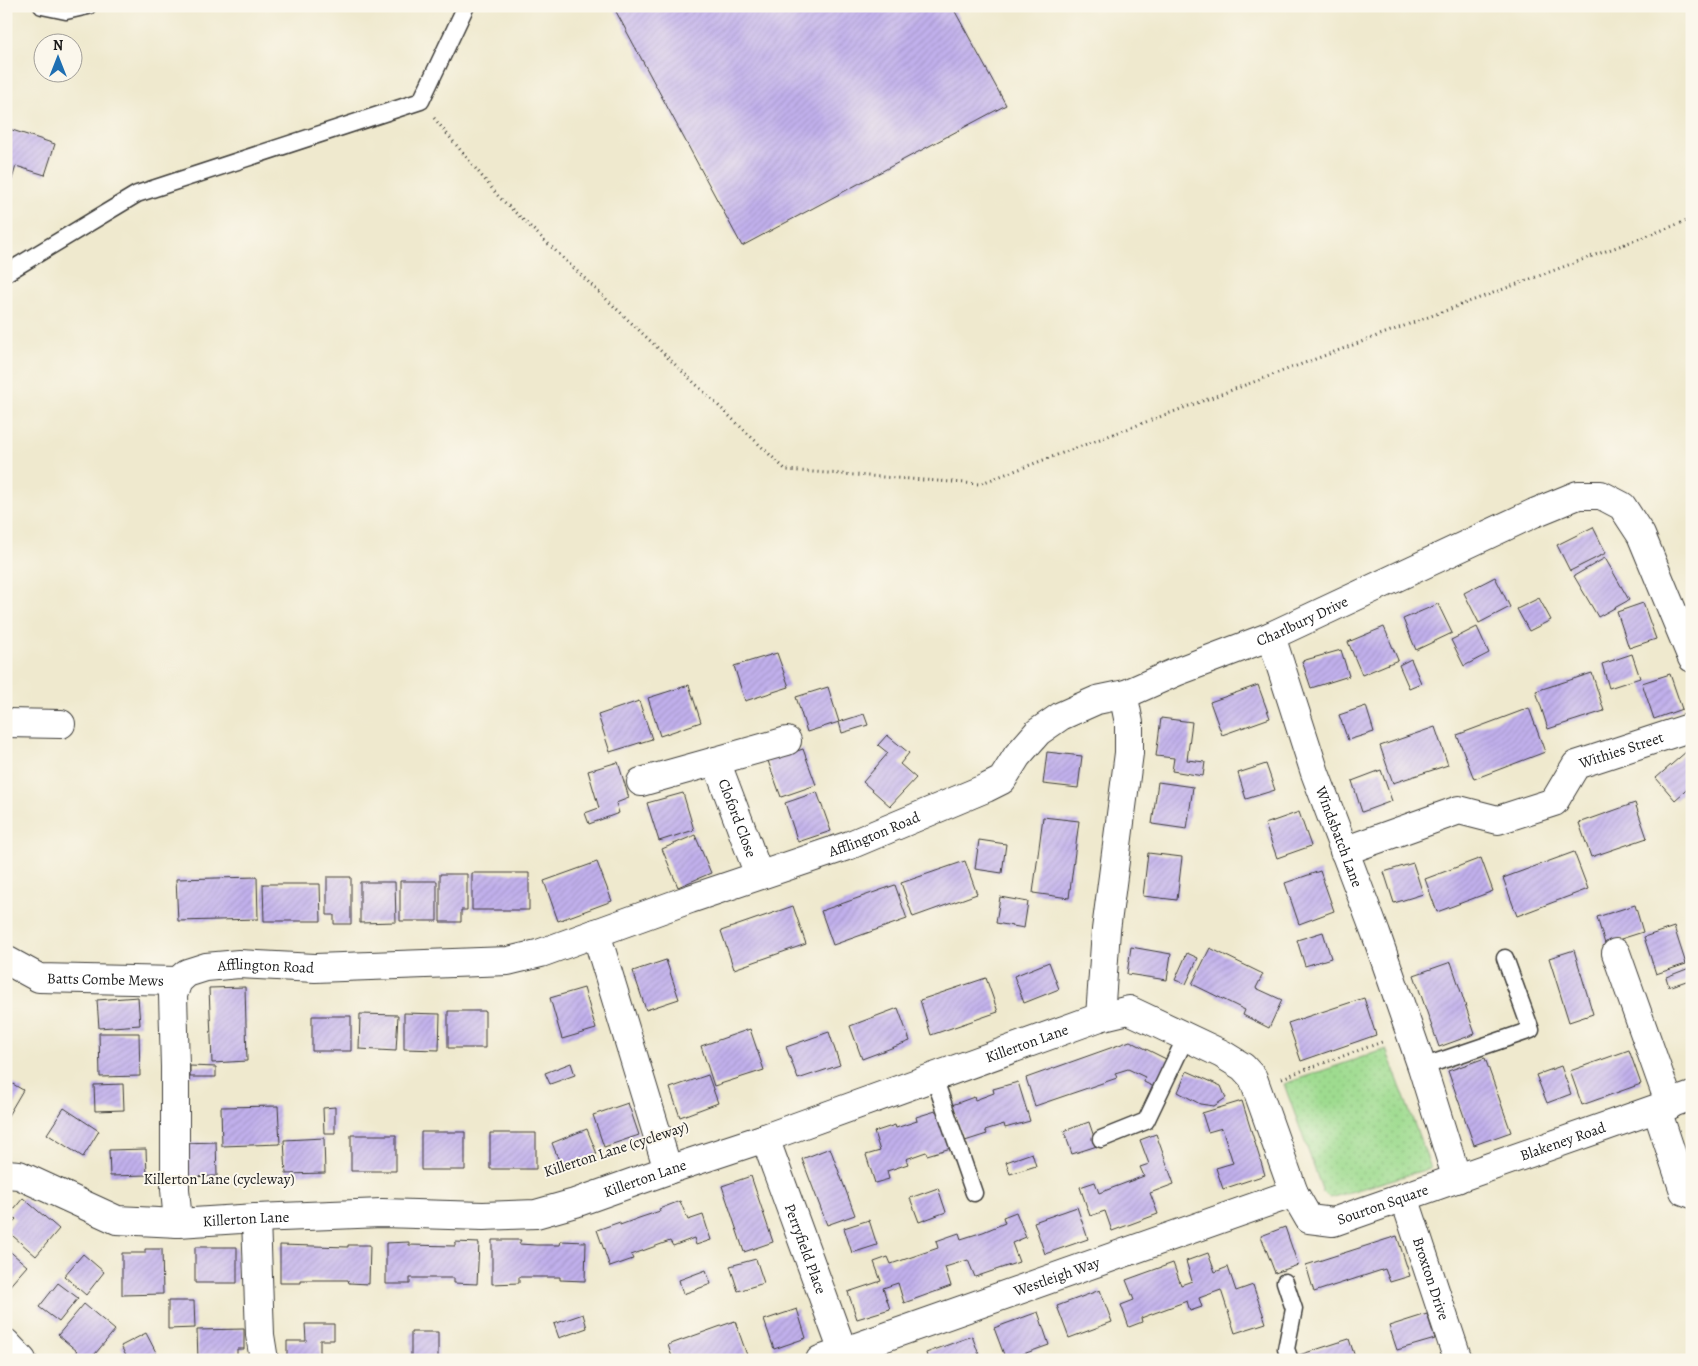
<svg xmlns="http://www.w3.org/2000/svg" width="1698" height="1366" viewBox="0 0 1698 1366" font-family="Alegreya,serif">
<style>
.grass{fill:url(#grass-dots);stroke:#5d7c56}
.building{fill:url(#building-hatch)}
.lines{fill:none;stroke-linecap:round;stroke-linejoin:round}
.lane-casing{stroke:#3c3b37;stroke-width:19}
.street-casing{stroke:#3c3b37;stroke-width:30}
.path{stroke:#3c3b37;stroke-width:3;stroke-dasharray:1 4;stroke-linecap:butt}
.lane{stroke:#fff;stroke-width:16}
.street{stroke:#fff;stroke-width:28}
.labels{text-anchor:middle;stroke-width:4;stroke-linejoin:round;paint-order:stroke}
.street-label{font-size:15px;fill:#1c1c1c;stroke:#fbf7ec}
</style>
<defs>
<pattern id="grass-dots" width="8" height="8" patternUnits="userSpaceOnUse" patternTransform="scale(1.25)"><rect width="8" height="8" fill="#9edb8f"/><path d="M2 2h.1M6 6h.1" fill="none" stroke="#88bb7b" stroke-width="1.8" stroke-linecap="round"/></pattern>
<pattern id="building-hatch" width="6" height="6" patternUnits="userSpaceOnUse" patternTransform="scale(1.25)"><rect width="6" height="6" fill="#c1b0ec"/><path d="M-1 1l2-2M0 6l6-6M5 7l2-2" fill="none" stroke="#a597ca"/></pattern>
</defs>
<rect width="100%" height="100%" fill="#fbf7ec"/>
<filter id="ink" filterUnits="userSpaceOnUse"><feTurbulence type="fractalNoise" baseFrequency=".02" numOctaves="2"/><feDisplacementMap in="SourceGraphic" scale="10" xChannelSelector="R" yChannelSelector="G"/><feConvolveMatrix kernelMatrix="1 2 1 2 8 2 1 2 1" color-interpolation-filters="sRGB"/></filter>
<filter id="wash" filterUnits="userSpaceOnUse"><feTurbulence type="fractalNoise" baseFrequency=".0096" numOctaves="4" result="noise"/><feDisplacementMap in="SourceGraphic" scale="20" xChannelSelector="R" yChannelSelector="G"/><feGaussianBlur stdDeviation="1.12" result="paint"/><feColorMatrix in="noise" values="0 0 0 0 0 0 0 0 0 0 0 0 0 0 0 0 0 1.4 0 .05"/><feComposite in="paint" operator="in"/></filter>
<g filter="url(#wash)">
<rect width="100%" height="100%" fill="#efe9ce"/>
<path class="grass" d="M1386 1049 1431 1168 1330 1198 1323 1192 1284 1084Z"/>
<g id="blocks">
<path class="building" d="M613 6H952L1006 105 742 246Z
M6 128 55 144 45 175 16 166 9 189 6 188Z
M1593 527 1606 553 1570 571 1557 545Z
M1605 558 1629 600 1598 617 1574 576Z
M1495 577 1510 607 1479 623 1464 593Z
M1539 598 1551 620 1529 631 1517 609Z
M1643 603 1656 639 1629 648 1617 612Z
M1438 604 1452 633 1416 650 1403 619Z
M1384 627 1398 660 1362 675 1348 642Z
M1477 627 1489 653 1464 666 1451 640Z
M1341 650 1349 676 1311 688 1302 661Z
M777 653 789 687 745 701 734 666Z
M1632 654 1640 678 1609 688 1602 664Z
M1411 659 1421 683 1409 688 1399 665Z
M1592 673 1604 711 1548 729 1536 691Z
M1670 674 1682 709 1654 719 1642 683Z
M689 685 701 722 660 736 648 698Z
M1258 685 1270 718 1222 735 1210 702Z
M828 687 839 722 864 714 868 725 842 733 839 722 807 732 796 697Z
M639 701 652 739 610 752 598 715Z
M1366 706 1374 732 1348 740 1339 715Z
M1529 708 1545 752 1474 779 1457 735Z
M1161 718 1192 722 1187 760 1205 762 1203 776 1172 771 1174 758 1156 756Z
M1435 727 1448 765 1393 783 1380 746Z
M887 735 909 753 900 764 916 778 890 806 863 782 888 753 878 745Z
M803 749 816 785 781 797 768 761Z
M1687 751 1692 756V785L1675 800 1656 778Z
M1047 752 1082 756 1078 788 1043 784Z
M618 762 629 798 616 803 619 813 589 824 585 813 599 808 588 771Z
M1266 764 1275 790 1246 799 1238 773Z
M1381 770 1392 801 1362 812 1352 781Z
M1158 782 1193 787 1187 829 1152 824Z
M817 792 831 831 798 842 785 803Z
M683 793 694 830 659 841 647 803Z
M1635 803 1647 838 1591 857 1579 823Z
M1299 812 1311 846 1277 858 1265 824Z
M1043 817 1079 821 1069 898 1033 893Z
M695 835 711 873 678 887 662 849Z
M979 840 1006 844 1002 873 975 869Z
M1574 852 1588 889 1517 916 1503 878Z
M1148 853 1182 857 1177 900 1143 896Z
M1481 858 1493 891 1437 912 1425 879Z
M965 861 977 894 913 917 901 883Z
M597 862 612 901 558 921 544 881Z
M1413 863 1423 894 1394 903 1384 872Z
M1320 871 1334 911 1299 924 1285 883Z
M472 873H529V910H472Z
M440 874H467V910H461V922H440Z
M257 877 258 919 178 921 176 879Z
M327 877H351V924H334V915H327Z
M400 881H437V921H400Z
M360 882H395L396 922 360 923Z
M263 884H320L321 921H264Z
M895 885 907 919 833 945 821 911Z
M1000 897 1028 902 1024 928 996 923Z
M1635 905 1643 932 1605 944 1597 917Z
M793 906 806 944 734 969 721 931Z
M1674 927 1686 964 1656 974 1644 937Z
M1323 932 1331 958 1305 966 1297 940Z
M1131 947 1171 954 1167 980 1127 974Z
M1210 948 1263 974 1256 988 1282 1000 1269 1028 1243 1015 1245 1010 1192 984Z
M1574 950 1593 1014 1569 1022 1549 958Z
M1187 953 1198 958 1186 984 1175 980Z
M666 960 679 999 646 1010 633 971Z
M1049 962 1059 989 1024 1003 1014 976Z
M1451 962 1475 1034 1439 1047 1414 975Z
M1692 967V979L1669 987 1666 977Z
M986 978 998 1012 931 1035 920 1000Z
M245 987 247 1061 212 1063 209 988Z
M584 988 596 1029 562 1039 550 998Z
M138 997 140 1025 99 1028 97 1000Z
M1364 998 1376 1035 1301 1061 1288 1023Z
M898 1008 910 1041 862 1059 850 1026Z
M448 1011H485V1048H448Z
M404 1013 440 1014 439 1050 404 1049Z
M360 1014 398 1015 396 1051 359 1049Z
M312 1016H351V1051H312Z
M750 1029 764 1070 714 1086 701 1046Z
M829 1032 840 1065 798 1079 786 1047Z
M99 1033H139L140 1076 100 1077Z
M1130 1041 1170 1061 1156 1088 1144 1082 1145 1077 1128 1069 1115 1073 1117 1078 1035 1106 1026 1078Z
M1629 1050 1641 1084 1582 1105 1570 1071Z
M1485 1058 1511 1132 1474 1145 1448 1071Z
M571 1063 575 1075 550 1084 545 1073Z
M190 1066 216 1067V1077H190Z
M1561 1066 1571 1094 1547 1103 1536 1075Z
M1187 1071 1221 1086 1226 1098 1214 1106 1200 1104 1178 1092Z
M708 1075 718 1103 680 1117 670 1088Z
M6 1080 23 1090 6 1119Z
M1018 1082 1030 1121 1005 1128 1004 1124 985 1130 987 1134 965 1141 952 1105 974 1097 975 1100 994 1093 993 1089Z
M123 1084 124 1110 95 1111 94 1085Z
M1242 1101 1265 1175 1223 1189 1216 1168 1233 1163 1222 1128 1208 1132 1202 1113Z
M628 1103 639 1135 604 1147 593 1115Z
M278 1106 280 1144 222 1146 221 1107Z
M335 1107V1133H324L323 1108Z
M64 1108 99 1131 83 1157 47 1134Z
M939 1110 951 1148 927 1155 926 1152 906 1159 908 1164 887 1171 889 1179 875 1183 866 1155 880 1151 874 1132 895 1125 896 1128 917 1121 916 1117Z
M1089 1122 1097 1146 1072 1154 1064 1131Z
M587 1129 597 1154 562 1168 552 1143Z
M421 1132H465V1170H421Z
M490 1133H536V1169H490Z
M1156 1134 1174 1184 1150 1193 1158 1214 1112 1231 1105 1211 1090 1216 1080 1187 1095 1182 1099 1193 1144 1176 1140 1167 1149 1164 1140 1140Z
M351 1135H396V1171H351Z
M324 1138 325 1173 286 1174 284 1140Z
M216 1142 217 1176 184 1177 183 1143Z
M830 1148 855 1215 827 1225 802 1159Z
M146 1149 147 1175 110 1176 109 1150Z
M1032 1153 1036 1166 1010 1174 1006 1162Z
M751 1176 773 1242 744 1252 722 1186Z
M938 1188 946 1212 919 1222 910 1198Z
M23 1198 59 1229 36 1256 6 1230 16 1219 10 1214Z
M680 1201 688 1220 703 1215 711 1240 696 1245 694 1238 673 1246 670 1241 631 1255 633 1259 610 1267 597 1230 620 1222V1225L639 1218 660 1211 659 1209Z
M1077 1207 1088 1239 1045 1254 1034 1222Z
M1016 1212 1026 1237 1012 1243 1019 1262 975 1277 968 1260 945 1267 951 1286 904 1303 898 1283 883 1288 890 1309 857 1319 848 1292 881 1281 874 1262 888 1257 891 1264 938 1248 936 1241 959 1233 961 1239 983 1232 1005 1223 1003 1217Z
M869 1220 877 1245 852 1253 844 1228Z
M1285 1227 1298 1265 1275 1273 1261 1236Z
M1397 1236 1410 1276 1390 1282 1385 1269 1314 1292 1306 1265Z
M492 1240H521L519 1244 536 1245H560L561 1241 586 1242 585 1281 560 1280V1277H519V1283L492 1284Z
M409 1242V1245L455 1246V1242L479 1243 477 1284 454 1283V1278H410V1284H386V1243Z
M280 1245 348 1247V1245H370L369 1284 349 1283 348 1280H301V1283H280Z
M195 1247H237V1283H195Z
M6 1248 27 1266 6 1290Z
M145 1249H162L163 1294 122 1295V1253H145Z
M1208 1253 1215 1272 1228 1267 1236 1291 1253 1285 1266 1323 1235 1333 1221 1290 1199 1298 1202 1307 1190 1311 1187 1301 1141 1318 1142 1322 1129 1327 1121 1305 1134 1300 1126 1280 1173 1263 1181 1285 1192 1281 1186 1261Z
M83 1254 104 1272 86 1295 64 1276Z
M756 1259 764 1283 738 1291 730 1266Z
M706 1270 711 1284 683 1294 679 1280Z
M58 1283 78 1298 59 1322 39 1307Z
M1100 1290 1112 1322 1069 1338 1057 1306Z
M168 1301H194L195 1328 168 1329Z
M84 1304 115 1330 90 1360H79L75 1357 77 1351 58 1335Z
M797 1309 806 1338 774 1349 764 1320Z
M1038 1312 1049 1345 1006 1360 994 1328Z
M583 1314 587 1328 559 1338 554 1324Z
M1427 1314 1435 1339 1397 1350 1389 1326Z
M735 1321 748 1358 673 1360 668 1345Z
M305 1324H334V1340H320V1360H287V1341H306Z
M244 1329V1349H237V1360H198L197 1330Z
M411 1332H438V1360H411Z
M146 1333 159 1358 156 1360H128L121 1346Z
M972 1336 981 1360H928L926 1353Z
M1349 1339 1356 1360H1297L1296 1356Z"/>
</g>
</g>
<g filter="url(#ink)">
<use href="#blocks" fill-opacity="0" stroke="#3c3b37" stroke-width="1"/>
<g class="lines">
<g class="lane-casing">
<path id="lane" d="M42 6 66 11 88 6
M6 273 137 194 421 101 466 6
M1422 1067 1531 1030 1505 958
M934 1077 974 1193
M1101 1139 1146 1121 1186 1037
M1285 1282 1294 1309 1286 1349 1290 1360"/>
</g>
<g class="street-casing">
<g id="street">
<path id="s1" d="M1271 636 1315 773 1376 934 1422 1067 1457 1179"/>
<path d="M6 723 61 724"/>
<path id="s2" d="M716 761 759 875"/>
<path d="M641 782 787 741"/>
<path id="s3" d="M1344 851 1459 810 1498 820 1554 802 1576 765 1692 727"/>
<path d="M596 933 668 1170"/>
<path d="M1616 953 1670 1105"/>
<path id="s4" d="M6 960 39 978 178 981"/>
<path d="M1100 1017 1106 930 1129 753V723L1125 703 1126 694"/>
<path d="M1657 1110 1684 1191 1692 1194"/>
<path id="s5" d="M765 1138 846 1360"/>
<path id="s6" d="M6 1174 19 1175 117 1220 178 1223 256 1218 382 1213 483 1216 536 1214 575 1203 668 1170 765 1138 1100 1017 1129 1010 1222 1054 1243 1067 1253 1078 1294 1193 1309 1219 1333 1222 1692 1096"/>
<path id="s7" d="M1404 1197 1458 1360"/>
<path d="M256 1218 260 1335 264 1360"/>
<path id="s8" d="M178 1223 175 1189V1067L173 995 178 981 187 973 206 967 239 964 315 968 508 961 541 953 690 899 850 845 986 788 1002 780 1017 756 1038 732 1061 716 1097 700 1126 694 1176 672 1271 636 1534 513 1578 495H1601L1622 506 1641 535 1692 658"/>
<path d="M6 1343 22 1360"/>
<path id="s9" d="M820 1360 1294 1193"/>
</g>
</g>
<path class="path" d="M434 118 499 197 786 470 979 484 1692 219
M1282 1078 1382 1042"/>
<use href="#lane" class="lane"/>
<use href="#street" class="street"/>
</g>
</g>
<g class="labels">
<g class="street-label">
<text dy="5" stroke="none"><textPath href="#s8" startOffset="1452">Charlbury Drive</textPath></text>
<text dy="5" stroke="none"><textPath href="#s3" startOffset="312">Withies Street</textPath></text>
<text dy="5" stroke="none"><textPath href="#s2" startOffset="61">Cloford Close</textPath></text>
<text dy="5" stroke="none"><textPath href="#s8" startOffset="965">Afflington Road</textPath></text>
<text dy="5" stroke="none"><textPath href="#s1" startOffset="212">Windsbatch Lane</textPath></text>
<text dy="5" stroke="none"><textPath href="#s8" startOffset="335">Afflington Road</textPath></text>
<text dy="5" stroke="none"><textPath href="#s4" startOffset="104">Batts Combe Mews</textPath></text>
<text dy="5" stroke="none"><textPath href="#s6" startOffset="1060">Killerton Lane</textPath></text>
<text dy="5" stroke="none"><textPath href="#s6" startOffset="1730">Blakeney Road</textPath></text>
<text transform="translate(616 1149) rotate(-18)" y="5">Killerton Lane (cycleway)</text>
<text dy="5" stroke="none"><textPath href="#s6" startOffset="655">Killerton Lane</textPath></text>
<text x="219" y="1184">Killerton Lane (cycleway)</text>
<text dy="5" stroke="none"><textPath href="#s6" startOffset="1539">Sourton Square</textPath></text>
<text dy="5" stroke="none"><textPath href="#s6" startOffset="250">Killerton Lane</textPath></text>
<text dy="5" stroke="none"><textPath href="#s5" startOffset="118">Perryfield Place</textPath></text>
<text dy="5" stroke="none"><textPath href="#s9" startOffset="251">Westleigh Way</textPath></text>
<text dy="5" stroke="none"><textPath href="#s7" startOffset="86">Broxton Drive</textPath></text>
</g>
</g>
<rect width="1698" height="1366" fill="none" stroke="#fbf7ec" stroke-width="25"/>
<g transform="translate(58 58)"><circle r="24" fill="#fbf7ec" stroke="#a29f99"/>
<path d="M0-4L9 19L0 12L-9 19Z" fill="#1f6fb2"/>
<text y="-8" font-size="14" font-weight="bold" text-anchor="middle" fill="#1c1c1c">N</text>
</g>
</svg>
